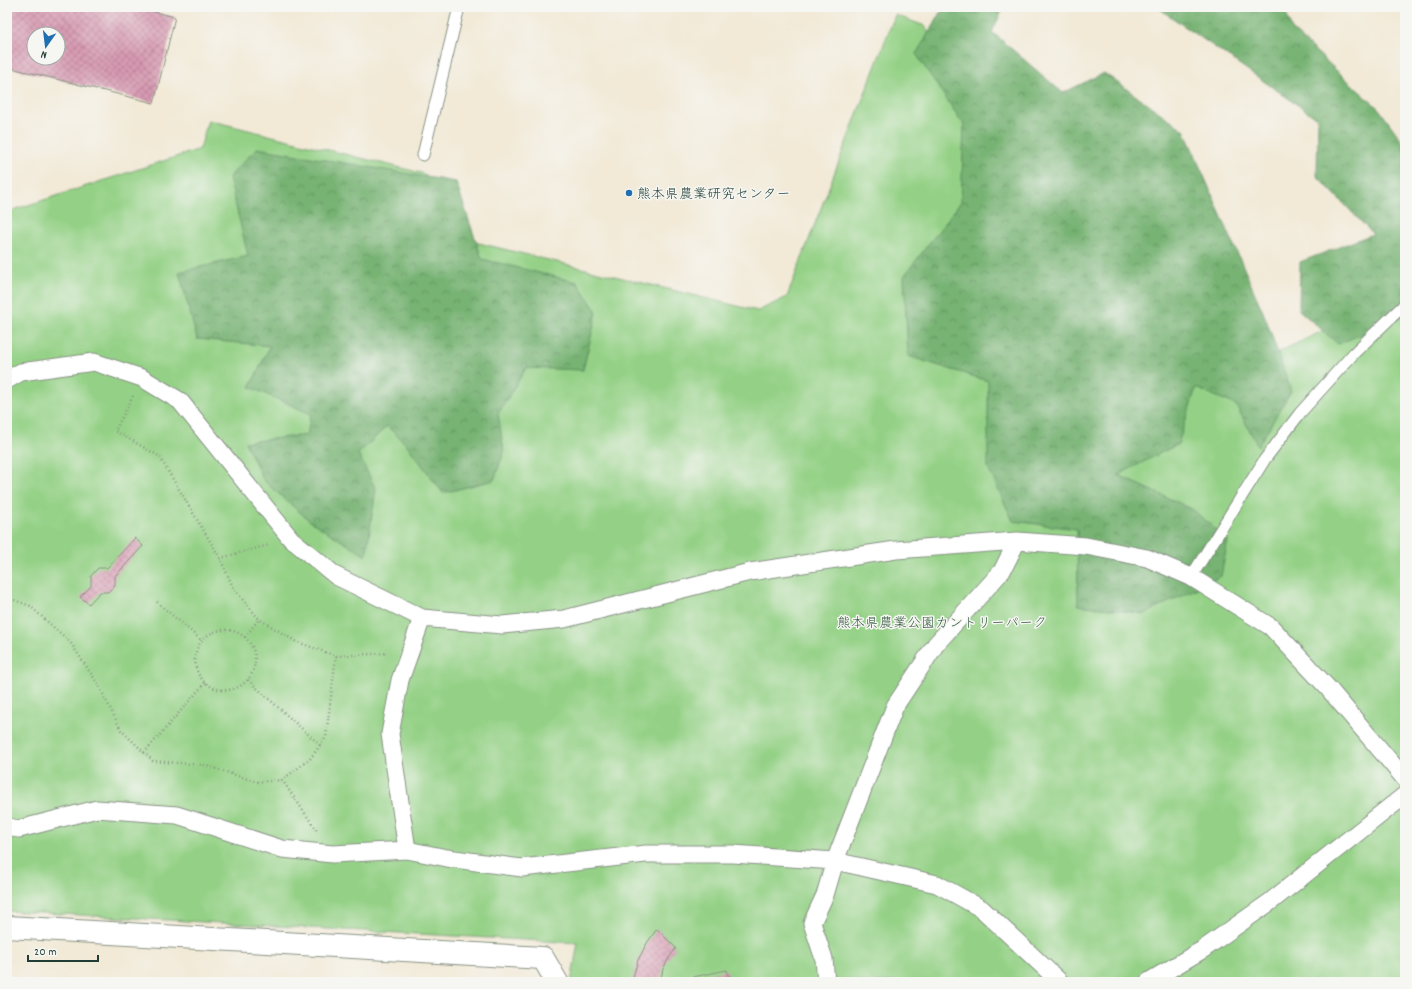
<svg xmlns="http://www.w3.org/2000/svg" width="1412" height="989" viewBox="0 0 1412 989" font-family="Dekko,'Klee One',sans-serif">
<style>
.green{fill:#94d186;stroke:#5a875d}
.forest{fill:url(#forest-crowns);stroke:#4b7854}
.building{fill:url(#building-cross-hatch);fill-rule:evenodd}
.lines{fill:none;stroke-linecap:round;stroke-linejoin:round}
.service-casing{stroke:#889385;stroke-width:13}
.pedestrian-casing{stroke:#889385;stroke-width:19}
.minor-casing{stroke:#889385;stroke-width:24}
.path{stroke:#889385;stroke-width:2.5;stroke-dasharray:1 3;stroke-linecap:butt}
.service{stroke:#fff;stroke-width:11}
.pedestrian{stroke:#fff;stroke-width:17}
.minor{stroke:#fff;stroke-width:22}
.poi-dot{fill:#1f6fb2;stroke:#f6f6f2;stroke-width:1.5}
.labels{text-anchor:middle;stroke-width:3;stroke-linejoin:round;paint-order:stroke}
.poi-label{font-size:14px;fill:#1f3d34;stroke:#f6f6f2;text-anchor:start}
.park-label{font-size:14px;fill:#365b44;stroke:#f6f6f2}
</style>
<defs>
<pattern id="forest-crowns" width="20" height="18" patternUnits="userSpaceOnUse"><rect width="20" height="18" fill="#77b373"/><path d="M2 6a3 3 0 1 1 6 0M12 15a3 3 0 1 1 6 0" fill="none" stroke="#61935f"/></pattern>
<pattern id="building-cross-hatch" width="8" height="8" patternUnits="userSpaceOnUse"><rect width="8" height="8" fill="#d89ab2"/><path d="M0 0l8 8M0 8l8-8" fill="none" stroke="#af7f92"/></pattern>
</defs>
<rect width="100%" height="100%" fill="#f6f6f2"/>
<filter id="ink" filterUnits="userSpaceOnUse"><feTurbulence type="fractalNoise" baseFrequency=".025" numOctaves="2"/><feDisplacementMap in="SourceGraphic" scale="8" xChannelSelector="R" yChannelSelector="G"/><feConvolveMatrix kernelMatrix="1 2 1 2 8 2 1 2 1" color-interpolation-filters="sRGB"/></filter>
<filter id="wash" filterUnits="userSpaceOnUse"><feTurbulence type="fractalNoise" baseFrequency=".012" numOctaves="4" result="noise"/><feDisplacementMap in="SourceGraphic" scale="16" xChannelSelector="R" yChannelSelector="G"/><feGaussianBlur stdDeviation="0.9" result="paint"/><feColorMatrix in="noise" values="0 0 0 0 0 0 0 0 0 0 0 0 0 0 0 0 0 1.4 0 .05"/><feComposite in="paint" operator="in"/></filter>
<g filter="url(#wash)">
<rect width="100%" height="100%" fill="#f2e9d6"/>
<path class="green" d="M895 15 925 26 947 67 1212 384 1379 304 1405 289V982H571L578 943 7 911V212L200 149 208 120 425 174 446 235 758 311 787 297Z"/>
<path class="forest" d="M944 7H1004L992 32 1063 93 1104 73 1184 130 1266 319 1291 391 1258 446 1236 405 1196 388 1178 444 1118 475 1192 509 1228 540 1221 576 1145 614 1078 605 1077 529 1013 521 988 468V381L908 356 904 276 961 202 964 125 916 54Z
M1157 7H1284L1292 30 1379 109 1405 145V316L1338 344 1299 310 1300 262 1373 234 1317 176 1318 119Z
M257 148 456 182 482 259 577 282 597 312 583 370 526 368 498 414 504 452 494 480 443 493 407 445 387 426 358 454 376 489 366 556 310 521 264 481 245 442 307 435 311 414 250 387 270 346 197 339 179 272 248 256 229 177Z"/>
<g id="blocks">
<path class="building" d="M7 7H134L175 17 154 103 7 67ZM34 34H58V58H34Z
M135 538 143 546 115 576V585L108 592H100L89 604 80 597 91 586V576L98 568H107Z
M657 929 676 948 669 958 663 969 660 982H633V977L638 960 647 943Z
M727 970 730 982H694L693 977Z"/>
</g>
</g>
<g filter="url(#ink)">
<use href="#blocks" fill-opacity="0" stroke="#889385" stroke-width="1"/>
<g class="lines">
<g class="service-casing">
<path id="service" d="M423 155 459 7
M1191 577 1265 459 1300 413 1354 353 1405 304"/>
</g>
<g class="pedestrian-casing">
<path id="pedestrian" d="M7 380 21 372 94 362 142 378 180 401 291 539 336 576 422 618 502 625 564 619 750 572 896 550 1017 541 1086 546 1147 558 1191 577 1271 627 1328 688 1405 779
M7 827 19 829 97 809 177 815 282 849 333 854 407 850 447 858 522 868 646 854H733L835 861 937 884 982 909 1060 982
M407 850 390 734 400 680 422 618
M826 982 824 959 812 923 825 895 835 861 895 706 936 644 1002 571 1017 541
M1148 982 1202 950 1270 902 1405 795"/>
</g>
<g class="minor-casing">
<path id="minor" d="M7 927 543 958 557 982"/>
</g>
<path class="path" d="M133 396 115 431 159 456 220 558 234 589 259 619 295 641 336 656 388 653
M220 558 269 545
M7 597 30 606 70 642 98 684 121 730 153 761 204 765 257 782 282 780 310 759 326 737 336 656
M157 602 201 640
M195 660a30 30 0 1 1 60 0a30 30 0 1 1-60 0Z
M245 637 259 619
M248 680 320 745
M144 753 205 683
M282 780 318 832"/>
<use href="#service" class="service"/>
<use href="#pedestrian" class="pedestrian"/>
<use href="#minor" class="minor"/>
</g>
</g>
<circle class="poi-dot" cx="629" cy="193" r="4"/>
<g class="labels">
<g class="poi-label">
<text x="637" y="198">熊本県農業研究センター</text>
</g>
<g class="park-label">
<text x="942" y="627">熊本県農業公園カントリーパーク</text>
</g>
</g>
<rect width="1412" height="989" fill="none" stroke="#f6f6f2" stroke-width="24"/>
<g transform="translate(46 46) rotate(194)"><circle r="19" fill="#f6f6f2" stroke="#a0aca6"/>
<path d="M0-3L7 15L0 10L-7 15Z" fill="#1f6fb2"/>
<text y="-6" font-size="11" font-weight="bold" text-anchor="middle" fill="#1f3d34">N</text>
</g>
<path d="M28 955v6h70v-6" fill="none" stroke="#1f3d34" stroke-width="2"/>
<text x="34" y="955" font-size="12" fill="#1f3d34" stroke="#f6f6f2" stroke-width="3" paint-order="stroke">20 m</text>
</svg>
